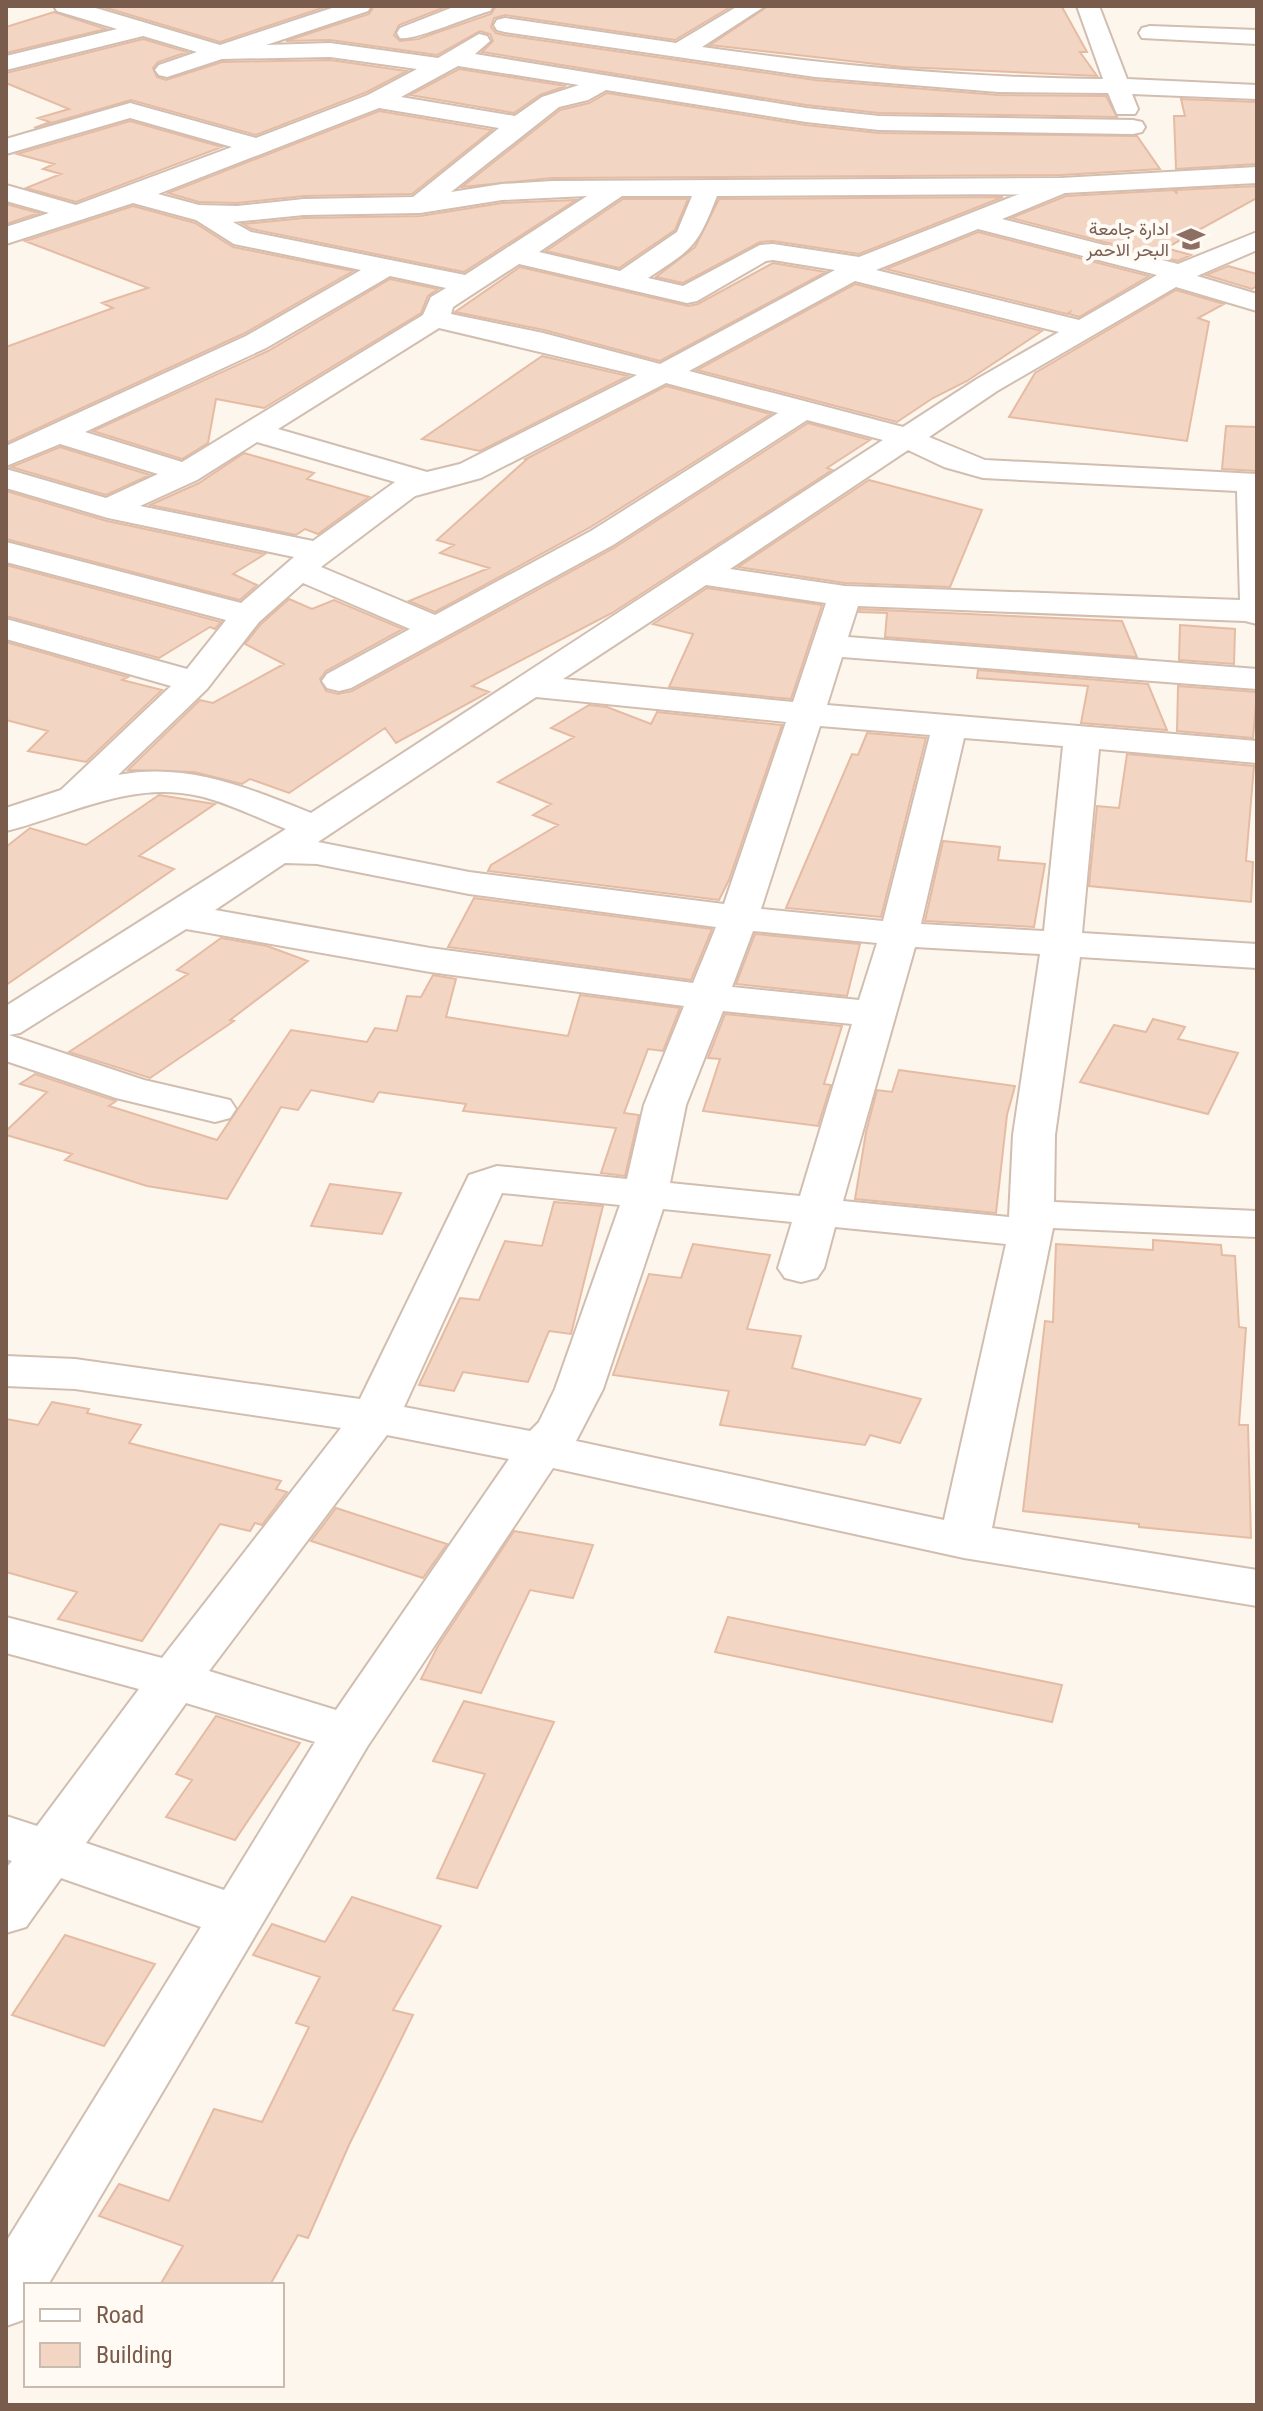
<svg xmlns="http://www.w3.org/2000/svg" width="1263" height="2411" viewBox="0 0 1263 2411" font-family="'Roboto Condensed',Vazirmatn,sans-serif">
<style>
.building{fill:#f3d5c3;stroke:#e6bba3;stroke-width:2}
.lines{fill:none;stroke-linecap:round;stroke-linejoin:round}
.minor-casing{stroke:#d1beb0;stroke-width:4}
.minor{fill:#fff;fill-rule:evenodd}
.labels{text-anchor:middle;stroke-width:8;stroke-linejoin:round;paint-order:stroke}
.far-education-label{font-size:18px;fill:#785e54;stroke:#fffaf3;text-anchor:end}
</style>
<rect width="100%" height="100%" fill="#fdf6ec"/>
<path class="building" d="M100 6H328L220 42Z
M374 6H448L399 25 394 35 400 41 418 39 491 14 496 6H732L675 40 505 15 494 18 491 27 496 33 504 35 815 80 998 95 1106 96 1117 117 879 113 806 105 482 52 493 41 490 34 480 31 437 55 330 40 286 41 369 14Z
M768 6 1062 7 1087 52H1080L1097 76 902 67 710 45Z
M54 12 106 29 6 53V27Z
M143 39 187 52 158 62 153 68 157 77 166 80 222 62 330 60 407 71 367 92 256 135 131 100 34 128 50 122 38 118 69 109 6 83V73Z
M459 69 566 86 540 95 514 113 410 95Z
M607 93 806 125 879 133 1137 136 1160 169 1061 175 552 178 462 187 560 110 589 103Z
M1181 99 1257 102V164L1176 169 1174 116H1185Z
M379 111 492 130 412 194 304 196 237 203 199 202 168 193Z
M130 121 222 147 76 202 26 188 61 174 43 169 54 164 17 154Z
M1257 186V198L1166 248 1191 255 1178 261 1011 218 1066 196 1174 190 1177 194 1176 190Z
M1003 197 859 254 773 241 760 242 683 283 656 277 695 247 719 199Z
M623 199H688L675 230 619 268 546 251Z
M576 200 464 272 252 229 243 224 304 218 420 216 502 203Z
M6 204 39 213 6 224Z
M133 206 195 223 233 247 353 271 245 333 6 443V347L113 308 102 303 148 288 25 241Z
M978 232 1149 276 1079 317 1069 314 1070 312 1067 314 886 269Z
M773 263 826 272 660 361 544 330 455 312 520 267 688 306 698 304Z
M1228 266 1257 274V286L1252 289 1206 275Z
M390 279 438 289 428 296 421 313 264 408 216 399 208 443 182 459 93 431 268 351Z
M855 284 1042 331 967 381 933 398 897 422 697 370Z
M1176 290 1224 304 1198 318 1209 322 1187 441 1009 417 1035 373Z
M542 356 628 376 480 451 422 439Z
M666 386 771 414 589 528 435 612 409 601 489 568 440 553 454 545 437 540 526 460H524Z
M808 423 870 440 827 468 832 470 612 613 472 686 489 692 396 743 385 728 289 793 250 779 242 784 194 772 128 770 200 700 213 703 284 664 245 644 261 624 289 599 312 609 334 600 403 629 326 671 320 679 326 691 338 694 352 691 614 548Z
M1226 426 1257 427V471L1222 469Z
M60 447 150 475 106 495 11 467Z
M244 453 314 473 307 479 369 497 318 534 305 529 296 535 150 505 199 483Z
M869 480 982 510 950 587 845 583 738 567Z
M6 491 107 521 265 554 233 574 257 585 240 600 6 539Z
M6 565 221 622 215 629 210 627 159 658 6 616Z
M707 588 822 605 791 699 669 687 693 634 653 624Z
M860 609 1122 621 1137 657 885 637 887 613 859 612Z
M1180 625 1235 629 1234 664 1179 660Z
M6 642 128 677 122 680 162 690 86 762 28 751 48 731 6 720Z
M978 670 1148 684 1167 730 1081 723 1088 686 977 678Z
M1178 686 1257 692 1253 738 1177 731Z
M589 705 607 707 651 724 657 712 782 725 729 880 719 900 488 871 491 865 558 825 533 815 551 804 498 782 574 737 551 728Z
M867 733 926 738 881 917 786 908 852 754 858 755Z
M1127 754 1254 766 1246 861 1253 862 1251 902 1089 886 1097 806 1119 808Z
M159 795 215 804 139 856 174 869 6 985V847L30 828 86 845Z
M943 841 1000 847 998 860 1045 864 1034 927 925 921Z
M474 898 712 929 691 980 448 947Z
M755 934 860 944 847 996 736 984Z
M221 938 267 946 308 961 230 1020 234 1021 150 1078 69 1052 188 974 177 970Z
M433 975 456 979 446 1017 568 1036 580 995 680 1008 663 1051 648 1049 624 1113 639 1115 625 1176 601 1173 616 1128 463 1111 466 1104 379 1092 373 1102 311 1090 298 1110 281 1107 227 1199 147 1186 65 1160 72 1154 6 1135V1131L47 1092 20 1084 35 1074 116 1101 109 1106 217 1140 291 1030 367 1042 375 1028 397 1031 407 996 421 997Z
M725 1014 842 1026 824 1084 831 1085 818 1126 703 1111 720 1059 708 1058Z
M1153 1019 1185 1027 1178 1039 1238 1053 1208 1114 1080 1082 1114 1025 1146 1032Z
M899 1070 1015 1086 1007 1115 996 1213 855 1199 866 1132 877 1090 892 1092Z
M330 1184 401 1193 382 1234 311 1226Z
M554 1202 603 1206 571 1334 549 1331 528 1382 463 1372 454 1391 419 1385 460 1298 479 1300 505 1241 542 1246Z
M1153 1240 1221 1245 1222 1255 1235 1256 1239 1327 1246 1328 1239 1425H1248L1251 1538 1139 1527V1524L1023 1511 1045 1321 1053 1322 1056 1244 1153 1250Z
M693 1244 770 1255 747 1329 801 1336 792 1368 921 1399 900 1443 870 1435 865 1445 720 1425 729 1391 613 1375 649 1274 681 1278Z
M52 1402 89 1409 87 1413 141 1425 129 1443 281 1481 276 1489 287 1492 262 1525 255 1523 250 1531 220 1524 142 1641 58 1619 77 1592 6 1572V1419L38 1425Z
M336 1508 447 1544 423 1578 311 1541Z
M514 1531 593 1545 573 1598 530 1590 481 1693 421 1679 438 1646Z
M728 1617 1062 1685 1052 1722 715 1652Z
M464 1701 554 1722 477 1888 437 1878 485 1774 433 1761Z
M216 1716 300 1743 235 1840 166 1817 192 1780 176 1774Z
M352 1897 441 1926 393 2010 413 2015 349 2145 308 2238 298 2235 270 2285H160L183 2246 99 2216 119 2184 169 2201 214 2109 262 2122 309 2027 296 2023 320 1977 253 1955 272 1924 325 1942Z
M65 1935 155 1964 104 2046 12 2015Z"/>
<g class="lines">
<g class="minor-casing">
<path id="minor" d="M54 6H89L220 45 338 6H371L368 11 266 45 330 43 438 58 479 34 487 36 490 41 475 54 806 108 879 116 1133 120 1142 122 1145 127 1142 132 1133 134 879 130 806 122 606 90 588 100 559 107 451 192 502 184 552 181 1061 178 1257 167V183L1065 193 1002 219 1178 264 1257 232V250L1197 276 1257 294V311L1176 287 997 391 929 437 985 460 1257 474V624L1245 621 858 606 848 637 1257 669V689L842 657 827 705 1257 741V763L1099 749 1082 933 1257 944V968L1080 957 1055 1135 1054 1202 1257 1211V1237L1053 1228 992 1528 1257 1570V1606L964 1558 553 1468 367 1747 48 2285H26V2319L6 2326V2242L201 1927 61 1878 26 1927 6 1933V1868L12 1861 6 1859V1816L37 1826 139 1689 6 1653V1617L162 1658 341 1428 75 1389 6 1386V1356L75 1359 360 1399 469 1175 497 1166 627 1179 644 1105 684 1006 430 972 186 929 20 1033 9 1035 144 1080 230 1100 236 1109 230 1118 215 1122 116 1098 6 1061V1006L286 829C258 818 229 803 199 796 131 780 70 815 6 831V808L61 790 171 686 6 639V619L187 669 226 620 6 562V542L241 603 294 557 108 518 6 488V469L106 498 158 474 60 444 6 466V446L246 336 361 270 234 244 196 220 133 203 6 244V227L49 213 6 201V185L76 205 232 147 130 118 6 154V139L130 103 256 138 368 95 417 69 330 57 222 59 167 77 159 75 155 70 159 65 197 52 143 36 6 70V56L117 29 57 11ZM458 66 579 85 542 97 515 116 401 97ZM379 108 499 128 413 197 304 199 237 206 199 205 158 194ZM1019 194 859 257 773 244 760 245 683 286 648 278C694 248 697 247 717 196ZM587 196 465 275 251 232 233 222 304 215 420 213 502 200ZM622 196H692L677 232 620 271 539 252ZM978 229 1157 275 1079 320 876 270ZM773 260 835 270 660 364 543 333 451 314 453 307 519 264 687 303 697 301 766 261ZM390 276 446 288 431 297 423 315 182 462 85 432 266 348ZM855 281 1059 332 977 379 903 427 689 371ZM439 328 637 375 460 464 427 472 278 429ZM666 383 778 413 591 531 435 615 321 567 415 496 481 478ZM807 420 883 440 311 813C248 788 188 762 118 775L207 689 259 622 303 583 410 629 327 674 322 681 327 688 339 691 351 688 613 545ZM257 442 395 482 313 541 140 506 197 480ZM908 450 944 467 983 478 1237 491 1240 600 845 586 730 569ZM706 585 826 603 793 702 563 679ZM536 697 786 722 724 904 469 872 318 842ZM820 726 930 735 883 921 761 909ZM964 738 1063 746 1044 931 921 924ZM285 863 317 864 469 894 716 927 693 983 430 948 215 910ZM753 931 877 943 859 1000 732 987ZM915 947 1040 954 1013 1135 1009 1217 843 1201ZM723 1011 852 1024 800 1196 670 1183 686 1105ZM502 1193 620 1205 555 1389 539 1422 530 1431 404 1407ZM663 1209 792 1222 778 1268 785 1278 801 1282 817 1278 824 1268 835 1227 1006 1244 944 1520 576 1441 603 1389ZM387 1435 509 1459 336 1710 209 1671ZM186 1703 315 1742 224 1890 86 1843Z
M456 6H493L490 11C470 16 414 41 400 38L397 33 400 28Z
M738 6H765L702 47C835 66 968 78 1103 79L1077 6H1099L1127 79 1257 85V99L1132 94 1138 109 1135 114H1117L1108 93 998 92 815 77 505 32 497 30 494 25 497 20 505 18 676 43Z
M1150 26 1257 30V44L1142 38 1139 33 1142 28Z"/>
</g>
<use href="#minor" class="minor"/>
</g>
<defs>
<g id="school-bare" transform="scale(2.16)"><path d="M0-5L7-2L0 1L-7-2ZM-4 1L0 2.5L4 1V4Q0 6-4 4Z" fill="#8d6e63" stroke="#fffaf3" stroke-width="2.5" paint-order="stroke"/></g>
</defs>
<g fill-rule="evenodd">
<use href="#school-bare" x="1191" y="239"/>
</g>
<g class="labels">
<g class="far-education-label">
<text x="1169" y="235">ادارة جامعة<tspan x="1169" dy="21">البحر الاحمر</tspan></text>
</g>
</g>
<rect width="1263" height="2411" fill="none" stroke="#7a5c4d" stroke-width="16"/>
<rect x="24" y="2283" width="260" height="104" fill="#fffaf3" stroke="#cabbb1" stroke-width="2"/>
<rect x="40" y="2309" width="40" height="12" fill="#ffffff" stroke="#cabbb1" stroke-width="2"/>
<text x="96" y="2323" font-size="24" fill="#7a5c4d">Road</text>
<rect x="40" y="2343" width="40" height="24" fill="#f3d5c3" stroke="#cabbb1" stroke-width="2"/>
<text x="96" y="2363" font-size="24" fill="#7a5c4d">Building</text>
</svg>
